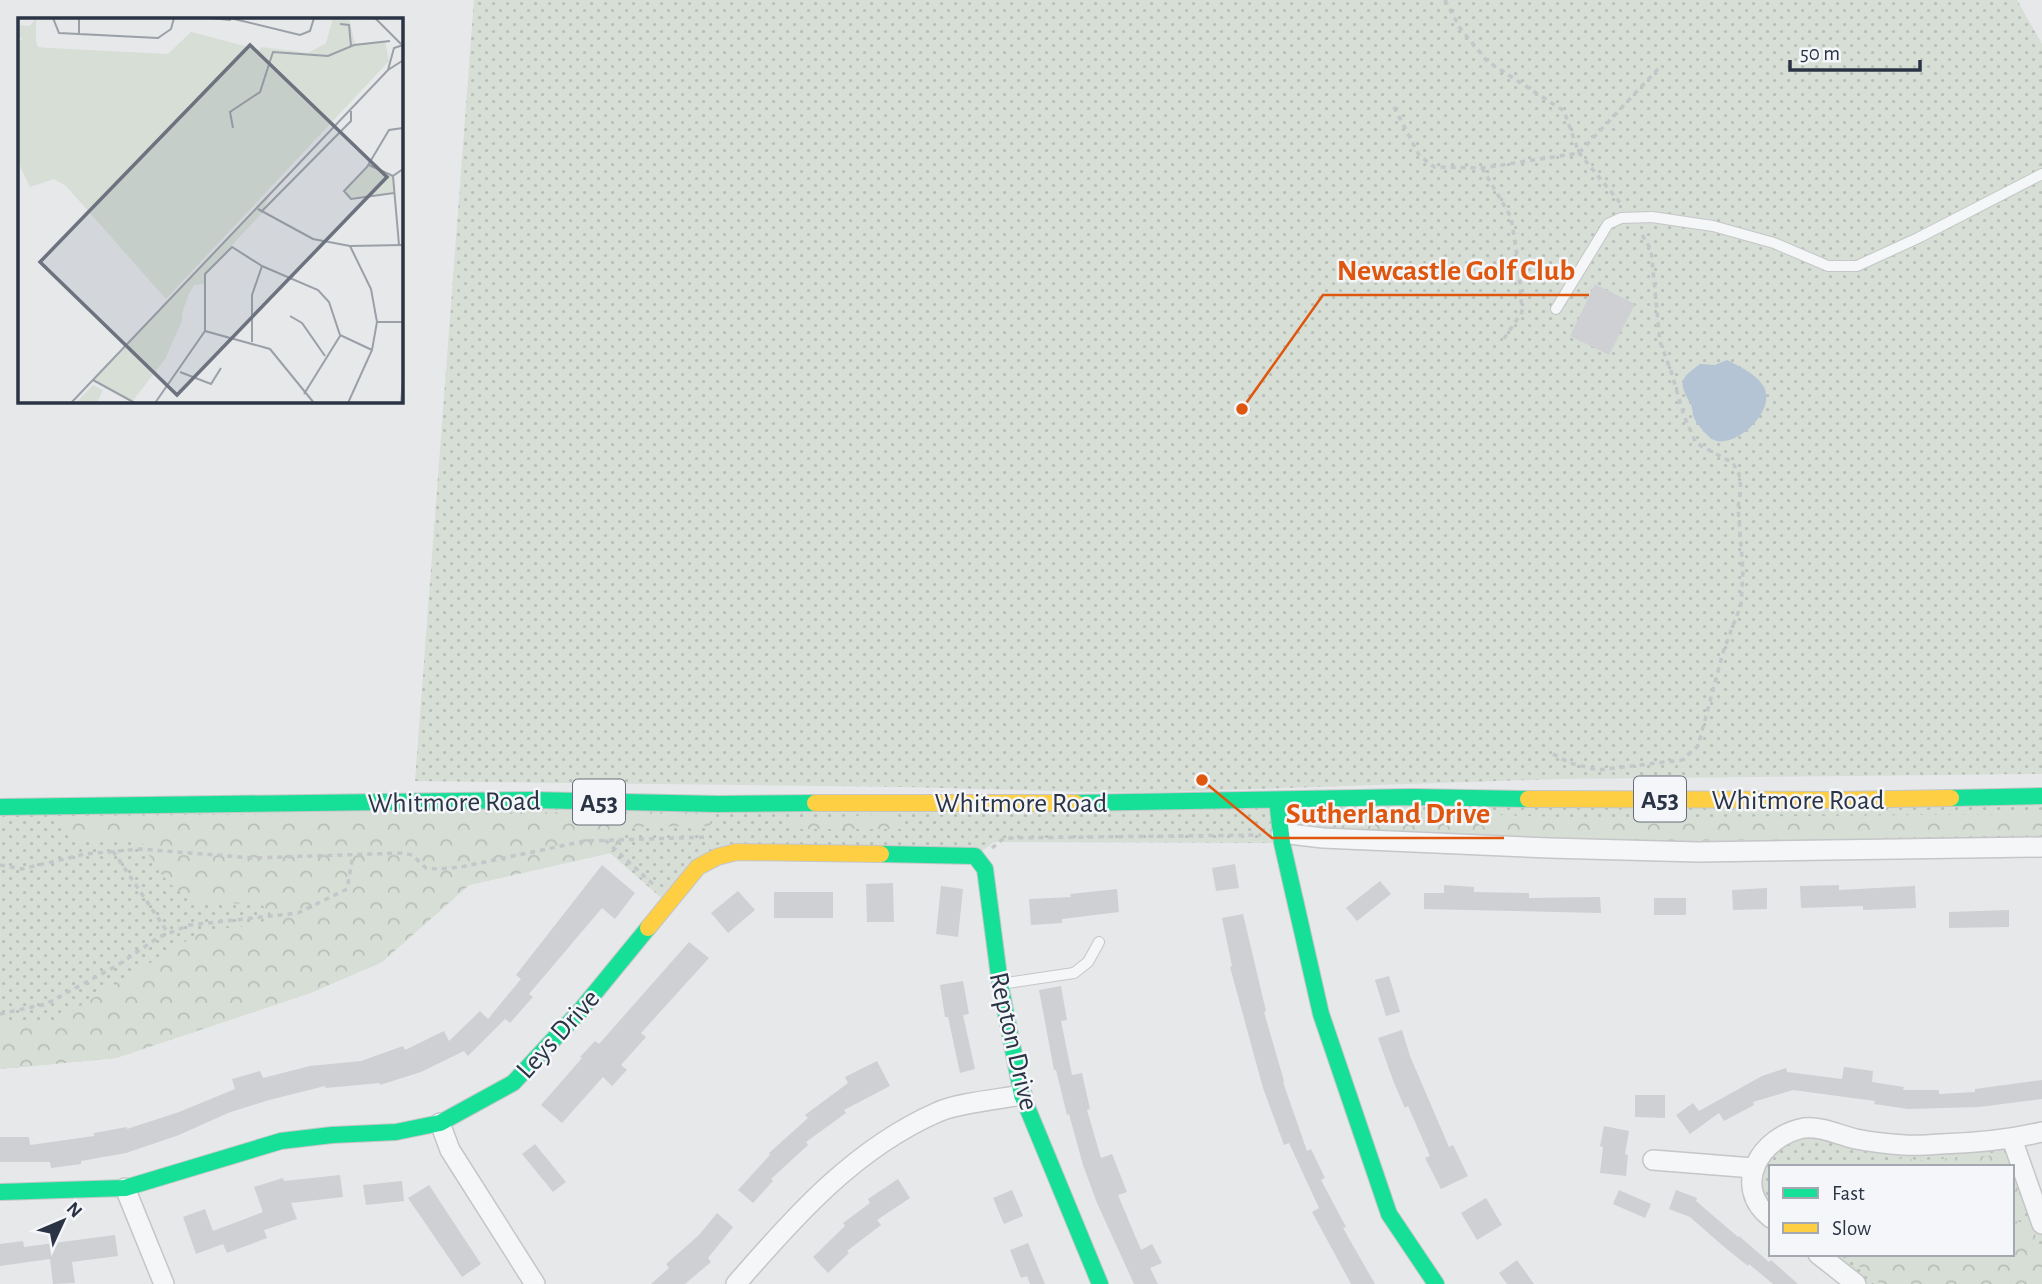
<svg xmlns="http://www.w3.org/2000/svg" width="2042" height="1284" viewBox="0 0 2042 1284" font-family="'Alegreya Sans',sans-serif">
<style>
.grass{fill:url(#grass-dots)}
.forest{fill:url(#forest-crowns)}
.water{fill:#b4c4d5}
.building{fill:#ced0d3}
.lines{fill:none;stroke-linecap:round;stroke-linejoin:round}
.lane-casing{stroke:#c4c6c8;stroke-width:12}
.street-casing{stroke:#c4c6c8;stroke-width:22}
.fast-casing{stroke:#c4c6c8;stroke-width:18}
.slow-casing{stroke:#c4c6c8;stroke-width:18}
.path{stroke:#c5c6ca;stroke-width:3.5;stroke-dasharray:5 5;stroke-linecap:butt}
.lane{stroke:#f5f6f7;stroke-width:10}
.street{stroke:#f5f6f7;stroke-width:19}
.fast{stroke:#16e098;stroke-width:16}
.slow{stroke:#ffcf43;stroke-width:16}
.labels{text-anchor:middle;stroke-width:5;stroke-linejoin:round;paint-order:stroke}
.shield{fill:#f4f6f9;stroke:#676e7b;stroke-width:2}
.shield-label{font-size:26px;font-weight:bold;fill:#2b3445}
.street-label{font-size:28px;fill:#2b3445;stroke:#f4f6f9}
.inset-road{fill:none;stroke:#9ba0a8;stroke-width:2}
.view{fill:#6c737f;fill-opacity:0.15;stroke:#6c737f;stroke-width:3.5}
.inset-edge{fill:none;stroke:#2b3445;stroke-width:3.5}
.leader{fill:none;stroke:#df570f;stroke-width:2.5}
.callout-dot{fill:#df570f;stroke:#f4f6f9;stroke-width:2.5}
.callout-label{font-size:30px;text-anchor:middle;font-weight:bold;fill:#df570f;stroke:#f4f6f9;stroke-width:5;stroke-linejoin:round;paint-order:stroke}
</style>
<defs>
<pattern id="grass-dots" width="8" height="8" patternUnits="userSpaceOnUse" patternTransform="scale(1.75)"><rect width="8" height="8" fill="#d6ded6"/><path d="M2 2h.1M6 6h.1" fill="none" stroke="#b8bfb9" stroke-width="1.8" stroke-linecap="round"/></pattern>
<pattern id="forest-crowns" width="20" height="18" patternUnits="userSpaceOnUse" patternTransform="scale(1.75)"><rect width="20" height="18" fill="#d6ded6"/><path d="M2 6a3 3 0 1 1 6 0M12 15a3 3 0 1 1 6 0" fill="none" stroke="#b8bfb9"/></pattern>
</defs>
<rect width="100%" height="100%" fill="#e6e8ea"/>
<path class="grass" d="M474 0H2017L2042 44V774L1559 779 1136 793 904 787 415 781Z
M2042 797V847L1727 851 1549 848 1323 838 1278 800 1282 843 994 842 975 856 736 852C699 861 691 875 667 903L610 853 469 885 382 962 310 993 116 1058 0 1069V807L531 800 718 804 916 801 1013 804 1394 798 1559 800 1718 798 1838 802Z
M1791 1131 1907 1146 2012 1139 2042 1224V1284H1856L1818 1254H2012V1167H1771V1218L1753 1168Z"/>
<path class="forest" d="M1307 808 1584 818 2042 814V835L1683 841 1528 840 1294 831 1293 819Z
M711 811 710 826 632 827 610 853 469 885 382 962 310 993 116 1058 0 1069V1023L51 1024 204 930 259 925 271 914 261 904C246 903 206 905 195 900 167 889 153 863 140 839L75 838 70 835 57 816Z
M893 813 905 821 901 829H792L788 821Z
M2002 1155 2010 1167 1885 1166 1889 1158 1923 1160Z
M2012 1173 2026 1213 2012 1212Z
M2018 1221 2033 1228 2042 1254V1284H1881L1844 1254H2012V1222Z"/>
<path class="water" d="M1727 360C1740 367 1753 372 1762 384 1781 409 1733 452 1712 439 1706 435 1698 425 1694 418 1692 414 1693 407 1690 403 1678 381 1680 379 1700 364L1715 365Z"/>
<path class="building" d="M1595 284 1635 304 1609 355 1570 336Z
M1235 864 1239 888 1216 891 1212 868Z
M602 865 635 893 615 919 602 908 529 994 533 997 510 1023 505 1019 468 1056 464 1051 421 1072 380 1085V1083L326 1088 325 1086 269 1100 228 1113 179 1135 126 1153 81 1161V1164L51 1168 50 1162H0V1137H29L30 1145 94 1136V1133L127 1127V1129L179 1112 235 1089 232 1079 260 1071 263 1078 310 1066 361 1061 403 1046 405 1050 444 1031 449 1041 480 1011 488 1019 521 979 516 975Z
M1380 881 1391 894 1357 921 1346 908Z
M893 883 894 922H867L866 884Z
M1444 885 1474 887V892L1529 893V898L1600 897 1601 913 1424 909V893H1444Z
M1839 885V890L1915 886 1916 908 1863 910V906L1801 908 1800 886Z
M941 886 963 889 958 937 936 934Z
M1767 888V909L1733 910 1732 890Z
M1117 889 1119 912 1062 919V923L1031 925 1029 899 1071 897 1070 894Z
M738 891 755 910 728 933 711 913Z
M774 892H833V918H774Z
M1654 898H1686V915H1654Z
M2009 910V927L1949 928V912Z
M1243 914 1266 1011 1264 1012 1284 1081 1283 1082 1307 1151 1311 1149 1325 1178 1321 1180 1346 1227 1343 1228 1375 1284H1351L1312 1212 1319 1208 1289 1143 1284 1145 1263 1088 1230 967 1232 966 1222 918Z
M689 942 709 958 641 1033 646 1037 621 1065 627 1070 612 1086 603 1077 562 1123 541 1105 582 1058 580 1057 595 1041 599 1044Z
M1389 976 1400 1012 1386 1016 1375 980Z
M963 981 969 1014 963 1015 975 1069 960 1073 948 1017H945L940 985Z
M1061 986 1067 1020 1061 1021 1072 1075 1082 1073 1090 1109 1087 1110 1101 1158 1112 1154 1127 1192 1118 1195 1141 1250 1152 1244 1162 1263 1150 1268 1158 1284H1134L1097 1203 1083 1165 1069 1114 1067 1115 1056 1070H1054L1039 990Z
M1402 1030 1410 1056 1449 1147 1453 1145 1468 1176 1441 1189 1425 1158 1430 1156 1408 1106 1405 1108 1394 1083 1378 1038Z
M877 1061 890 1086 844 1110 846 1113 806 1142 808 1145 771 1179 773 1181 753 1203 738 1190 770 1155 769 1153 808 1118 805 1115 848 1083 845 1077Z
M1844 1067 1873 1071 1872 1082 1904 1087 1903 1090H1939V1094L1975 1092V1089L2042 1080V1099L1979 1107 1908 1109 1874 1104 1875 1101 1793 1090 1753 1102 1754 1105 1724 1121 1719 1113 1690 1134 1676 1115 1693 1103 1699 1111 1762 1076 1786 1068 1787 1072 1842 1079Z
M1635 1095H1665V1118L1635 1117Z
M1604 1126 1629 1131 1625 1154 1628 1155 1626 1176 1600 1173 1603 1147 1600 1146Z
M535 1144 566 1182 553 1192 522 1154Z
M340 1175 343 1197 291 1203 297 1219 264 1230 267 1238 227 1253 223 1244 196 1254 183 1217 205 1209 213 1231 263 1212 254 1187 283 1178 284 1181Z
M898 1179 910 1198 877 1220 881 1225 847 1251 849 1253 828 1273 813 1257 845 1226 843 1223 870 1203 868 1199Z
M402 1181 404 1201 366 1205 363 1185Z
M429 1185 481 1264 462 1277 408 1198Z
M1012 1190 1023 1216 1004 1224 993 1198Z
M1619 1190 1651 1204 1645 1218 1613 1204Z
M1676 1190 1697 1198 1696 1201 1738 1237 1739 1236 1769 1262 1771 1260 1798 1284H1773L1749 1264 1748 1266 1723 1246 1690 1217 1669 1209Z
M1486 1198 1502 1225 1477 1240 1461 1213Z
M717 1213 733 1227 708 1258 711 1262 685 1284H651L669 1268 666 1264 699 1235Z
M115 1235 118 1256 72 1262 75 1283 53 1284 50 1259 0 1266V1244L23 1241 24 1247Z
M1028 1243 1045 1284H1030L1027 1276 1021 1278 1010 1250Z
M1517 1260 1534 1284H1507L1499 1273Z"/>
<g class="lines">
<g class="lane-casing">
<path id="lane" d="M1556 309 1608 224 1621 218 1652 217 1713 226 1774 243 1828 266H1857L1918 238 2042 174
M1000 984 1074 973 1088 962 1099 942"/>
</g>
<g class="street-casing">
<path id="street" d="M1281 833 1323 838 1549 848 1698 852 2042 847
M440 1123 450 1150 535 1284
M2012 1139 2042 1224
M1653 1160 1753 1168
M125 1188 164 1284
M1771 1218C1730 1186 1761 1136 1804 1128 1821 1126 1839 1135 1856 1139 1871 1142 1888 1144 1904 1145 1916 1146 1929 1145 1941 1144 1976 1143 2008 1140 2042 1132
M1818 1254 1856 1284
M736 1284C794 1217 855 1148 938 1112 957 1103 1000 1099 1022 1095"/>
</g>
<g class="fast-casing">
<path id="fast" d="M1951 798 2042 796
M1277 800 1282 843 1321 1014 1389 1214 1436 1284
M1076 803 1412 797 1528 799
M0 807 531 800 718 804 815 803
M881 854 975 856 985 869 1000 984 1022 1095 1100 1284
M0 1192 125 1188 281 1141 332 1135 396 1132 440 1123 513 1083 580 1011 648 928"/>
</g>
<g class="slow-casing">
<path id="slow" d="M1528 799 1836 800 1951 798
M815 803H1076
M648 928 698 867 717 857 736 852 881 854"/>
</g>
<path class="path" d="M1445 0 1460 28 1487 61 1564 111 1579 153 1622 205
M1394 107 1419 155 1434 167 1482 168 1579 153 1658 69
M1482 168 1511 217 1519 269 1522 312 1503 340
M1553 754 1570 763 1598 770 1682 760 1698 746 1724 649 1741 605 1743 571 1738 507 1741 490 1739 474 1733 463 1696 443 1684 416 1671 371 1660 342 1651 250 1640 231
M605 840 655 886
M992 848 1004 838 1261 835
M113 851 168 933
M0 865 22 869 85 854 140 849 253 858 403 853 412 855 426 868 438 869 461 867 585 841 708 837
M0 1014 46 1004 118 965 159 937 190 925 298 913 347 889 353 855"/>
<use href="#lane" class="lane"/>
<use href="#street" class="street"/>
<use href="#fast" class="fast"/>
<use href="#slow" class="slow"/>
</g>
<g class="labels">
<g class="shield">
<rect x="1634" y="776.5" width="52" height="45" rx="5"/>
<rect x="573" y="779.5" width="52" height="45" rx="5"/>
</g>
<g class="shield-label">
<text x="1660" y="808">A53</text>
<text x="599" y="811">A53</text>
</g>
<g class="street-label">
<text x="1798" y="809">Whitmore Road</text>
<text transform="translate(454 801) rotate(-1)" y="10">Whitmore Road</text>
<text x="1021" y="812">Whitmore Road</text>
<text transform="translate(557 1033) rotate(-48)" y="10">Leys Drive</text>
<text transform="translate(1015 1041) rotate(77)" y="10">Repton Drive</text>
</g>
</g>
<g transform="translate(18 18)">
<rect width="385" height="385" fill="#e6e8ea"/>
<path d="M315 0H331L337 26 367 23 371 43 148 281 48 168 36 161 12 169 0 144V22L17 21 20 29 31 30 150 36 173 14 242 32 243 29 290 35 308 25ZM351 147 375 158 376 175 331 180 327 170ZM251 178 244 195 189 254 187 266 176 267 165 286 164 303 147 341 114 384 75 362Z" fill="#d6ded6"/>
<path d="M0 0 2 7 12 8 18 0V32L0 18ZM360 155 372 159 373 167H366L367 173 333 178 358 163ZM176 262 147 341 111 383 123 358 137 344 147 310 115 322Z" fill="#d6ded6"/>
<path d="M75 367 85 372 79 385H58Z" fill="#d6ded6"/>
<path class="inset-road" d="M35 0 41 15 61 16M61 0V16L140 20 153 11 156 0M192 0 213 2M212 0 282 17 292 13 296 0M357 0 383 26M322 6 331 7 333 28M370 52 376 30 385 27M215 110 212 94 242 74 255 34 310 38 336 27 372 23M351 147 375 158M376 175 333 181 326 173 349 149 371 112 385 110M240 191 295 221 332 228 385 227M243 194 333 103V93M381 227 375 158 385 151M272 298 284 305 307 338M359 304H385M187 313 252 331 296 385M234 324V277L244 248M162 354 193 366 203 350M75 362 117 385M286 376 322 318M53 385 370 52 384 43M137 385 187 313V256L214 229 244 248 300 272 311 284 322 317 354 332M330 385 354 332 359 304 353 271 332 228M383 385 385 362"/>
<path class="view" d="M232 27 369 159 159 377 22 244Z"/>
<rect width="385" height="385" class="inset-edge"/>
</g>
<path class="leader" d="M1242 409L1323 295H1589M1202 780L1272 838H1504"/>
<g class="callout-dot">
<circle cx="1242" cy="409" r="7"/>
<circle cx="1202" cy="780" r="7"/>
</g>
<g class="callout-label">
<text x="1456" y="280">Newcastle Golf Club</text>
<text x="1388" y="823">Sutherland Drive</text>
</g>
<rect x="1769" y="1165" width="245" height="91" fill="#f4f6f9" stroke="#a4a8b1" stroke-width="2"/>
<rect x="1783" y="1188" width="35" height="10" fill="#16e098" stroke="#a4a8b1" stroke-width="2"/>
<text x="1832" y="1200" font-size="21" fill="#2b3445">Fast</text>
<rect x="1783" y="1223" width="35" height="10" fill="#ffcf43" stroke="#a4a8b1" stroke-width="2"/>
<text x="1832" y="1235" font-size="21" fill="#2b3445">Slow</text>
<g transform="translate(63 1221) rotate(46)" stroke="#f4f6f9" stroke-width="5" paint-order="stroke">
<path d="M0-5L12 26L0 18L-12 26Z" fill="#2b3445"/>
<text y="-10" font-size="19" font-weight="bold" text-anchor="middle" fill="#2b3445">N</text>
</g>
<path d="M1790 60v10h130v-10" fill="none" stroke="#2b3445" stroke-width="3.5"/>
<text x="1800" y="60" font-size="21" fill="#2b3445" stroke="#f4f6f9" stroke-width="5" paint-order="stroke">50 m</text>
</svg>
